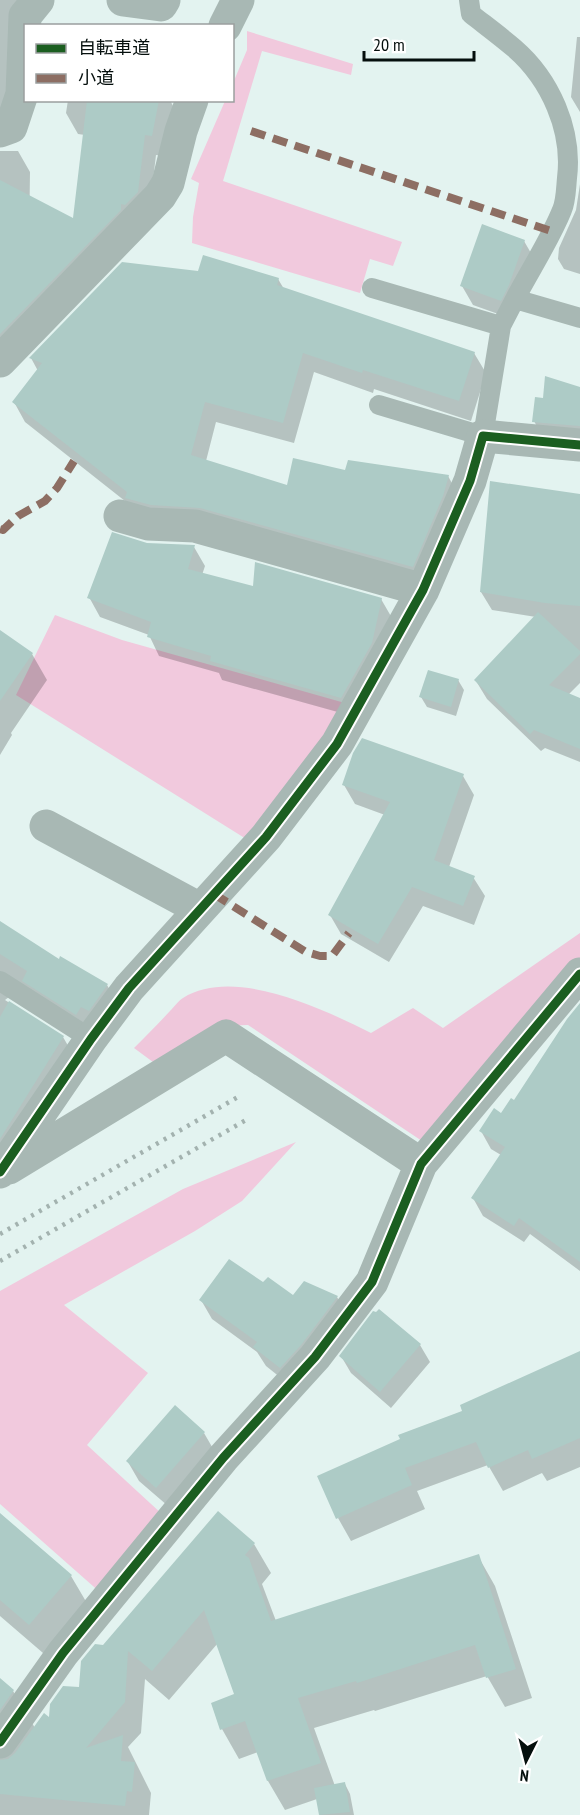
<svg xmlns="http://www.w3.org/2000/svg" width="580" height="1815" viewBox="0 0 580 1815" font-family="'PT Sans Narrow','Noto Sans JP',sans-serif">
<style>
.green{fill:#f1c9dd}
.forest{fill:#efc7db}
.shadow{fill:#0003}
.building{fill:#adcbc6}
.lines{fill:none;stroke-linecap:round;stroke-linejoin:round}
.lane{stroke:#a8b8b4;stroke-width:20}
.street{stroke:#a8b8b4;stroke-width:33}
.rail{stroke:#a3b2af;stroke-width:4.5;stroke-dasharray:3 6;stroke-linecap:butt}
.quiet{stroke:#8d6e63;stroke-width:8;stroke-dasharray:15 8;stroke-linecap:butt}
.cycleway-casing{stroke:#fff;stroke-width:13}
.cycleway{stroke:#1b5e20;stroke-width:9}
</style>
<rect width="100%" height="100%" fill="#e3f3f0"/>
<path class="green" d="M247 31 353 64 351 75 262 51 223 181 402 242 393 266 370 259 360 293 192 243 193 217 199 183 191 179 225 101 232 100 233 83 247 50Z
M55 615 122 640 352 705 251 842 16 695Z
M296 1142 242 1201 195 1231 64 1305 148 1373 87 1445 163 1515 102 1594 0 1504V1291L183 1189Z"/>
<path class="forest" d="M580 933V964L425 1143 248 1025 218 1026 157 1065 134 1048C146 1036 158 1024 170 1011 174 1007 178 1001 183 998 234 966 323 1009 371 1033L413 1008 443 1028Z"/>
<path class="shadow" d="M0 0H39L0 138Z
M577 37H580V112L571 97Z
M68 100H170L173 106 164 156 156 155 149 213 0 361V151H18L30 172 29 243 74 221 85 135 78 134 66 113Z
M580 184V274L564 269 558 259 559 248 576 210Z
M524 241 535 260 512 319 473 305 462 286Z
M278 279 284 289 474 353 486 373 471 421 374 389 373 393 314 372 294 443 216 422 206 461 288 487 346 472 448 476 459 496 424 586 130 505 25 422 14 402 38 371 31 358Z
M580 389V445L545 441 534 421 545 400Z
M580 502V683L568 695 580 700V762L545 748 541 751 487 699 476 681 536 617 492 610 481 592Z
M147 544 194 547 205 566 202 575 254 588 381 599 392 618 352 716 222 680 219 673 159 656 149 635 100 617 89 597Z
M0 631 32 654 47 680 11 733 12 735 0 755Z
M458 680 464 690 456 716 427 707 421 697Z
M463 776 474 795 449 867 473 877 485 896 474 925 423 906 389 962 341 934 330 915 385 815 355 804 344 785Z
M0 925 60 961 107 985 122 1011 104 1036 9 997 5 1000 63 1037 78 1063 0 1182Z
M580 1032V1271L530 1234 524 1242 483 1216 473 1198 501 1155 491 1149 481 1131 502 1115Z
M264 1284 293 1297H337L348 1316 291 1386 266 1366 257 1352 212 1319 201 1300Z
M380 1311 420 1345 430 1362 391 1408 351 1373 341 1356Z
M580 1352V1467L547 1481 542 1473 503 1491 488 1465 417 1491 425 1509 351 1541 338 1518 464 1412Z
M204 1433 215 1452 168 1506 139 1481 128 1462Z
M0 1515 71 1576 91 1610 50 1659 0 1616Z
M254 1544 271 1573 262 1584 276 1621 478 1556 495 1586 532 1698 505 1707 487 1676 375 1711 374 1710 314 1728 335 1786 345 1784 350 1794 354 1815H320L317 1799 285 1810 268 1781 258 1752 239 1759 222 1729 236 1695 218 1643 169 1700 145 1679 141 1733 128 1747 151 1793 149 1815H0V1682L13 1691 35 1728 50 1720 80 1689 104 1646Z"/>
<path class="building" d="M87 100H159L152 136 145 135 138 192 125 205 121 204V210L0 334V180L73 218Z
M482 224 525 240 509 285 501 301 460 286Z
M203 255 279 278 277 285 475 352 459 401 363 370 362 373 303 353 283 423 205 402 191 455 287 485 293 458 345 470 348 460 449 475 443 496 413 567 200 508 151 505 125 498 127 492 12 402 42 363 29 358 122 262 198 271Z
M545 376 580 387V426L532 422 535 397 543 398Z
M490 481 580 494V606L545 603 480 592Z
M112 532 147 543 195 545 188 569 253 586 255 562 382 598 372 643 341 698 210 661 211 656 147 637 151 622 87 598Z
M538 612 580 651V654L549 685 580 698V749L534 730 530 734 474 680Z
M0 630 33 653 0 701Z
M428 670 459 679 451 707 419 697Z
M362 738 464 774 434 860 475 876 463 906 412 887 378 944 328 915 390 802 342 785 353 753Z
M0 921 59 959 60 956 108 984 89 1011 81 1007 76 1015 22 981 27 971 0 954Z
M9 1001 64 1036 0 1139V1017Z
M580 1003V1262L519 1218 514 1226 471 1198 505 1147 479 1131 494 1108 501 1113 511 1098 514 1100 567 1019Z
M229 1259 263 1282 268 1277 293 1295 304 1281 338 1296 301 1345 280 1368 253 1347 257 1342 199 1300Z
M379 1309 421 1344 380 1392 339 1356 373 1311 376 1312Z
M580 1351V1438L532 1459 528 1450 488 1468 476 1442 405 1468 412 1485 336 1519 317 1476 400 1439 398 1435 462 1411 460 1405Z
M175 1405 205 1432 156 1488 126 1461Z
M218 1511 255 1543 245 1555 249 1558 271 1621 479 1554 516 1669 486 1678 475 1645 357 1683 356 1681 298 1698 321 1763 267 1781 245 1721 220 1730 211 1703 234 1694 204 1610 152 1671 128 1651 125 1702 86 1748 123 1735 121 1761 135 1762 132 1792 127 1791 125 1806 0 1794V1760L8 1759 15 1753 44 1713 49 1717 50 1704 63 1686 79 1687 81 1661 95 1644 103 1645Z
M0 1513 72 1575 29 1625 0 1600Z
M0 1678 14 1690 0 1710Z
M345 1782 350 1812 319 1815 314 1788Z"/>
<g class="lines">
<path class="lane" d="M469 0 471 14C485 25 500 36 514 48 550 79 573 130 567 178 566 188 566 201 562 210 550 240 530 270 515 299
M372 288 501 326
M379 405 483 436 501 326 515 299 580 318
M0 981 91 1039"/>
<path class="street" d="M123 0 161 5 164 0
M225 26 238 0
M0 131 11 127 22 94 25 16 38 0
M0 361 160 196 168 183 181 131 192 100
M120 516 148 524 195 526 423 590
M46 826 200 909
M9 1168 226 1036 421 1164
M0 1172 91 1039 129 988 266 837 337 744 423 590 470 481 483 436 580 445
M0 1742 63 1653 223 1458 315 1357 372 1282 421 1164 580 974"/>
<path class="rail" d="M0 1234 238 1097
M0 1261 246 1120"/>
<path class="quiet" d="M251 131 551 231
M0 529 3 530 18 516 45 501 57 488 74 461
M214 894 306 952 320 956H332L349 933"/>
<g class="cycleway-casing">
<path id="cycleway" d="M0 1172 91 1039 129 988 266 837 337 744 423 590 470 481 483 436 580 445
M0 1742 63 1653 223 1458 315 1357 372 1282 421 1164 580 974"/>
</g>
<use href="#cycleway" class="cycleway"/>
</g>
<rect x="24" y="24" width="210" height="78" fill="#ffffff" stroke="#9b9f9e" stroke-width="1.5"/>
<rect x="36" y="44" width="30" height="9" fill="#1b5e20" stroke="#9b9f9e" stroke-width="1.5"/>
<text x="78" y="54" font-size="18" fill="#050f0d">自転車道</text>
<rect x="36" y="74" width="30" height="9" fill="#8d6e63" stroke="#9b9f9e" stroke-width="1.5"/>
<text x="78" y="84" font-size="18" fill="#050f0d">小道</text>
<g transform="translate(526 1761) rotate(186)" stroke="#ffffff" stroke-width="4.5" paint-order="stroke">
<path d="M0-4.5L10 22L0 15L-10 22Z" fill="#050f0d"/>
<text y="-9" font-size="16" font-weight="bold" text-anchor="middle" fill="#050f0d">N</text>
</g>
<path d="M364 51v9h110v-9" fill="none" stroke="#050f0d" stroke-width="3"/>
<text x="373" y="51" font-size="18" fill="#050f0d" stroke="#ffffff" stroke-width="4.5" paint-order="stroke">20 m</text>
</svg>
